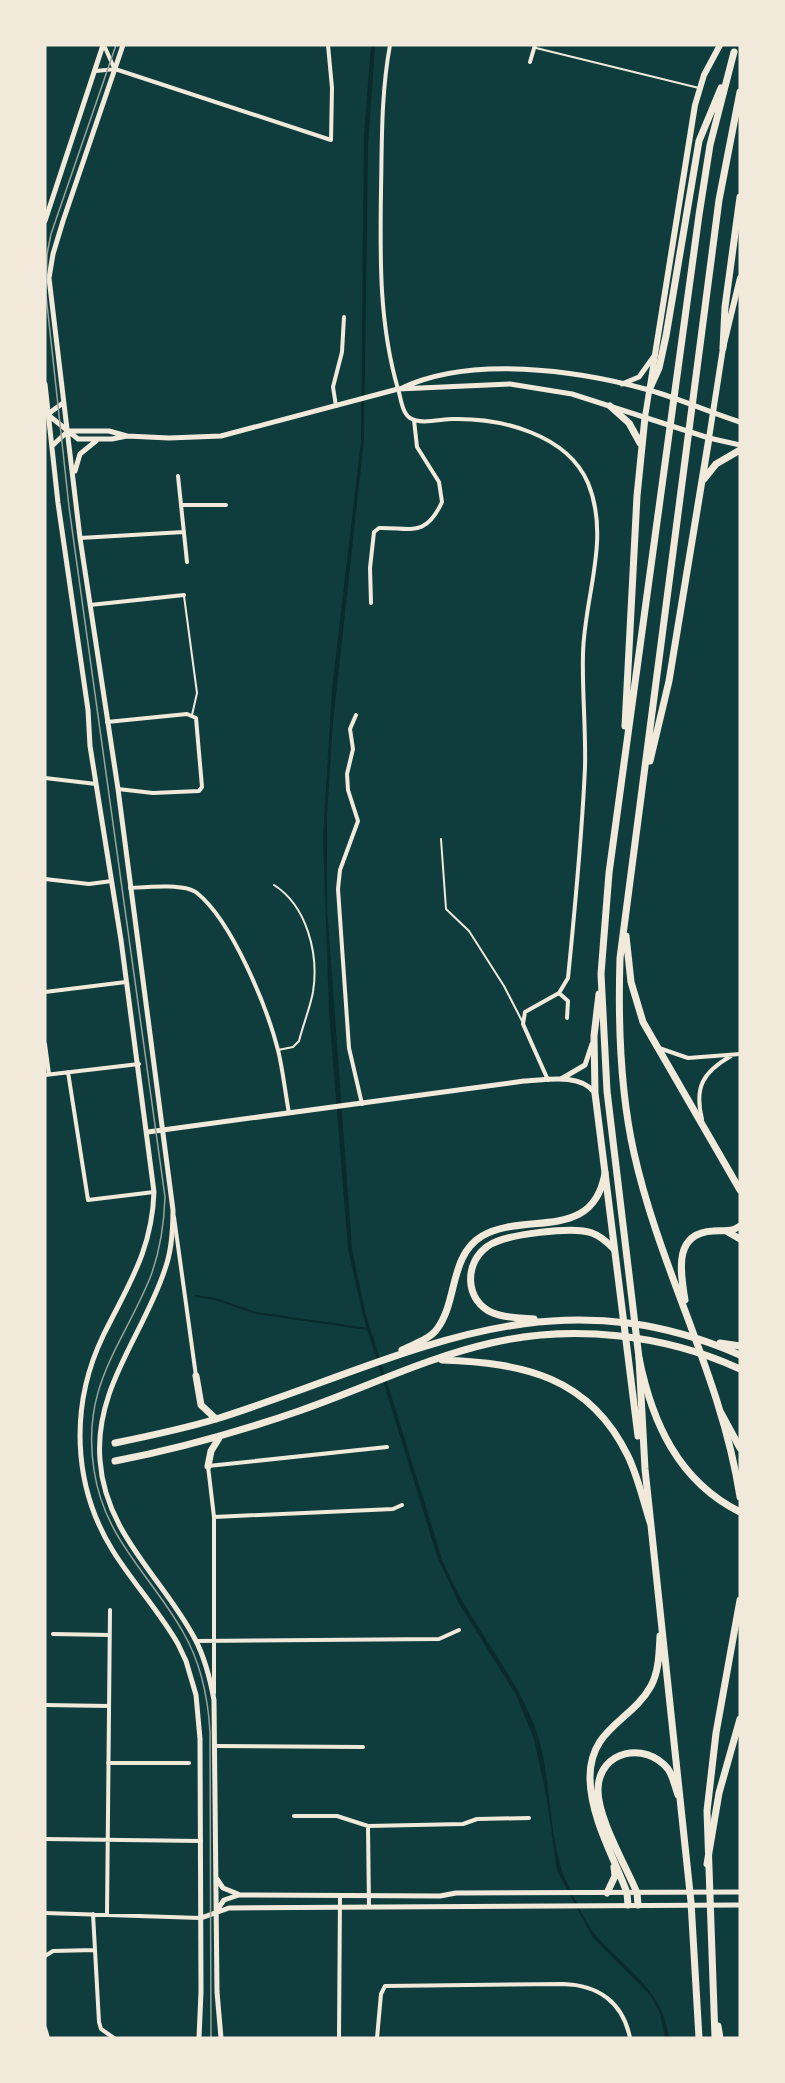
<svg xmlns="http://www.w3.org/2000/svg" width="785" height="2083" viewBox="0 0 785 2083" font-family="Jost,sans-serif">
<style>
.water{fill:#0a2a2b}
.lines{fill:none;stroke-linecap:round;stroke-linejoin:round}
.stream{stroke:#0a2a2b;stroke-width:2}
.service{stroke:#f1e9da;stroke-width:2}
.minor{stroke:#f1e9da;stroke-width:4}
.tertiary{stroke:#f1e9da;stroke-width:5}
.secondary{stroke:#f1e9da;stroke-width:6}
.primary{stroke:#f1e9da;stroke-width:7}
.trunk{stroke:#f1e9da;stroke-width:7}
.tram{stroke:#97a49c;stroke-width:1.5}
</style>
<rect width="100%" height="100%" fill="#0f3d3e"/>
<path class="water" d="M371 45H375L368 145 364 440 333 722 327 815V908L352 1249 365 1311 442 1559C466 1620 513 1668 536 1730 553 1779 547 1842 568 1885 577 1902 585 1923 597 1937 627 1970 663 1990 669 2038H665L660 2014 651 1996 593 1938 557 1871 547 1800 534 1739 516 1695 458 1602 437 1556 363 1316 348 1249 329 1012 323 837 332 689 361 441 364 135Z"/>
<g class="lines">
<path class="stream" d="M196 1296 215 1299 256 1313 368 1329"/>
<path class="service" d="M536 48 699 88
M184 596 197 693 192 715
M441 839 446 909 469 931 504 986 522 1021
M274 885C307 906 319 954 313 992 310 1008 303 1025 299 1041L293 1047 278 1050"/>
<path class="minor" d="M104 45 114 68
M390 45C381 94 382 141 381 191 380 258 379 324 398 389 401 398 402 413 410 418 421 425 441 419 453 419 501 418 567 434 588 483 611 539 584 597 583 654 582 692 586 729 585 767 582 837 575 908 568 978L559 993 525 1012 523 1024 548 1080
M530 62 535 45
M96 71 115 69 331 140 332 88 328 45
M336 406 333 387 342 352 344 317
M178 476 187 562
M182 505H226
M80 538 184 532
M371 603 370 568 374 532 379 528C409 527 425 539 442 502L439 482 417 447 414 420
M90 605 184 595
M356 715 350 729 353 749 347 774 348 790 358 821 340 870 338 889 349 1048 362 1104
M107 722 187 714 196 718 202 787 199 791 153 793 118 789
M45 778 96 784
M45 879 89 884 112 881
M130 888C146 887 185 883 197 893 232 921 267 1007 278 1050 283 1070 285 1092 289 1113
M45 992 126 982
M559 993 568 1001 567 1018
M45 1044 49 1074
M659 1048 688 1058 740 1054
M68 1072 88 1200 154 1192
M45 1075 139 1064
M702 1119C694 1087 703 1072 731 1056
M174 1217 196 1376
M214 1517 393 1509 402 1505
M53 1634 110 1635
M196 1641 439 1639 459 1630
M214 1693V1517L208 1466 387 1447
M45 1705 109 1706
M215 1746 363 1747
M108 1763H189
M294 1816H337L368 1826 369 1907
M368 1826 463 1824 477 1819 529 1818
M45 1839 201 1841
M45 1913 201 1918
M93 1914 99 2022 101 2029 114 2038
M107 1915 110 1610
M45 1956 53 1951 94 1950
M45 2028 48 2038
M339 2038 340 1896
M377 2038 381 1994 385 1986 563 1984C598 1985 623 2002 630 2038"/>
<path class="tertiary" d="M123 45 63 221 53 254 49 278 80 538 118 789 173 1210C173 1230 172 1250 165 1269 144 1334 94 1388 100 1460 105 1534 163 1578 195 1639 205 1658 210 1678 214 1700L217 1992 221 2038
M45 221 103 45
M45 384 58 503 88 710 90 746 121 940 154 1192C152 1251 128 1285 103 1336 70 1405 72 1485 113 1551 133 1583 159 1611 178 1644L186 1661 196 1695 200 1739 201 1992 199 2038
M622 384 639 377 654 356
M400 389C469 355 577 370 649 390 680 399 709 412 740 422
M47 414 78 439H112L127 436
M48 414 63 403
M68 431H109L127 436 169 438 221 436 398 389 510 384 572 394 709 438 740 445
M52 446 68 431
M75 471 80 454 96 441
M561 1079 585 1065 592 1044
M148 1132 524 1081C545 1080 580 1073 594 1092
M217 1879 223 1888 238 1894
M217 1910 224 1900 239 1895 440 1896 456 1893 740 1892
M201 1918 229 1908 740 1905"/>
<path class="secondary" d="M645 417 695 105 704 75 720 45
M709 438 723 348 740 278"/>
<path class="primary" d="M740 92 719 200 620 958C618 1021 620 1091 634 1153 660 1270 722 1378 740 1497
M723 348 725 307 740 197
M649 390 659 368 666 336 699 141 721 88
M610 406 629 423 640 443
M704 479 716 464 740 450
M625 726 637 496 645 417
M650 761 669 681 709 438
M626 936 631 982 643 1022 740 1190
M599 994 594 1036 595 1093 638 1436
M685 1300C681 1274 672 1233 713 1231 724 1230 730 1233 740 1226
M607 1893 615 1876 614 1867
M628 1905 627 1893C614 1857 591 1819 590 1779 589 1728 631 1722 651 1686 659 1671 659 1653 660 1636
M638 1905 637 1893C626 1866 597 1817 598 1789 599 1750 646 1741 668 1769 673 1776 675 1787 678 1795
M718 2026 720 2038
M699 2038 691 1902 645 1469 639 1358 607 1091 601 974 609 873 699 215 710 145 734 52
M715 2038 707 1811 716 1733 740 1600"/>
<path class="trunk" d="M728 1232 740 1239
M534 1319C521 1318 505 1318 493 1313 464 1301 464 1262 488 1246 505 1234 574 1226 592 1233 601 1236 608 1243 614 1249
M720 1343 740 1346
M402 1350C414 1344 430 1339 437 1329 458 1301 449 1256 482 1236 526 1211 593 1243 605 1173
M639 1358C652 1422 678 1481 740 1512
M442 1360C523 1363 589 1376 628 1456 638 1477 643 1500 650 1522
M196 1376 201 1405 216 1419
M721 1413 740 1448
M115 1443C149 1436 183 1429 216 1419 401 1361 544 1269 740 1355
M115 1461C178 1449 238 1432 299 1411 363 1389 425 1358 491 1343 572 1324 664 1334 740 1369
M208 1466 211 1451 219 1438
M707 1864 719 1793 740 1719"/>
<path class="tram" d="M116 45 51 234 47 254 46 295 69 507 165 1197C164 1225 160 1252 150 1278 121 1348 81 1387 94 1470 104 1539 151 1575 183 1632 201 1663 208 1696 210 1732L211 2038"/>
</g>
<rect width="785" height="2083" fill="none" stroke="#f1e9da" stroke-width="93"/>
</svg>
